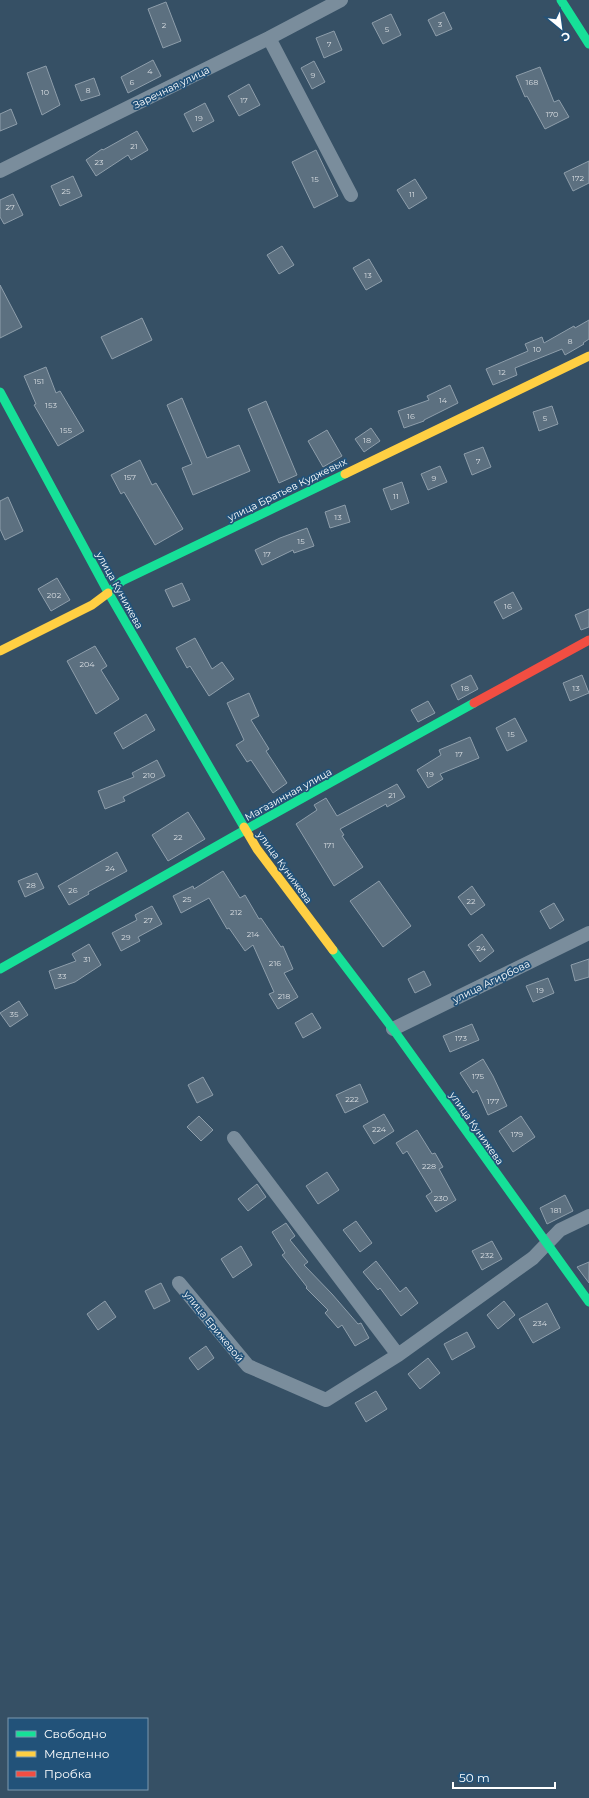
<svg xmlns="http://www.w3.org/2000/svg" width="589" height="1798" viewBox="0 0 589 1798" font-family="Montserrat,sans-serif">
<style>
.building{fill:#5c7080;stroke:#8e9eab}
.lines{fill:none;stroke-linecap:round;stroke-linejoin:round}
.street{stroke:#7a8d9c;stroke-width:14}
.fast{stroke:#16e098;stroke-width:9}
.slow{stroke:#ffcf43;stroke-width:9}
.jam{stroke:#f24e42;stroke-width:9}
.labels{text-anchor:middle;stroke-width:3.5;stroke-linejoin:round;paint-order:stroke}
.number-label{font-size:8px;fill:#d6dbdf}
.street-label{font-size:10px;fill:#fff;stroke:#225279}
</style>
<rect width="100%" height="100%" fill="#365065"/>
<path class="building" d="M166 2 181 41 163 48 148 9Z
M444 12 452 29 436 36 428 20Z
M391 14 401 35 383 44 372 23Z
M334 31 342 50 324 58 316 38Z
M153 60 161 76 128 93 121 77Z
M314 61 325 82 312 89 301 68Z
M46 66 60 105 42 115 27 73Z
M540 67 554 102 559 100 569 117 545 129 527 96 525 97 516 76Z
M94 78 100 95 81 101 75 85Z
M249 84 260 105 239 116 228 96Z
M205 103 214 121 193 132 184 114Z
M11 109 17 124 0 131V114Z
M137 131 148 150 131 160 128 155 96 176 86 160 102 149 103 150Z
M316 150 338 196 314 208 292 162Z
M589 161V183L573 191 564 173Z
M73 176 82 196 60 206 51 186Z
M415 179 427 198 409 209 397 190Z
M13 194 23 215 4 224 0 217V200Z
M282 246 294 265 279 274 267 255Z
M369 259 382 281 366 290 353 268Z
M0 285 22 327 0 338Z
M142 318 152 340 112 359 101 337Z
M589 320V339L583 343 584 344 565 355 562 349 515 368 517 375 493 385 486 369 528 351 525 344 542 337 544 343 574 326 575 328Z
M46 367 56 393 60 391 84 431 58 446 34 405 36 404 24 376Z
M450 385 458 403 424 420V421L404 428 398 411 429 400 427 396Z
M182 398 207 458 239 445 250 471 193 495 182 468 192 464 167 405Z
M266 401 297 475 279 483 248 409Z
M552 406 558 424 539 431 533 412Z
M371 428 380 441 364 452 355 439Z
M327 430 342 456 323 467 308 441Z
M483 447 491 467 472 475 464 454Z
M140 460 152 485 156 483 183 529 155 545 124 492 121 494 111 475Z
M440 466 447 482 428 490 421 474Z
M402 482 409 503 391 510 383 489Z
M8 497 23 531 5 540 0 529V501Z
M345 505 350 522 330 528 325 512Z
M307 528 314 546 294 553 293 550 262 565 255 550 280 538Z
M57 578 70 600 51 611 38 589Z
M182 583 190 600 173 607 165 590Z
M513 592 522 609 503 619 494 602Z
M589 609V627L581 630 575 615Z
M195 638 212 669 222 662 234 679 209 696 190 666 187 668 176 648Z
M95 646 107 666 101 670 119 699 96 714 67 661Z
M471 675 478 689 458 700 451 685Z
M582 675 589 693 570 701 563 683Z
M249 693 259 716 251 720 269 749 266 751 287 783 273 793 251 760 247 762 236 745 244 740 227 703Z
M428 701 435 713 418 722 411 710Z
M146 714 155 730 123 749 114 733Z
M515 718 527 741 507 751 496 728Z
M470 737 479 758 440 774 443 779 428 788 417 770 441 755 439 750Z
M157 760 165 776 123 797 125 801 105 809 98 791 134 777 132 773Z
M397 784 405 797 387 807 386 804 340 829 344 835 342 836 363 867 334 886 296 824 317 810 314 805 326 798 337 816Z
M188 812 205 839 168 861 152 835Z
M117 852 127 871 88 892 89 894 69 905 58 886Z
M223 871 240 898 245 895 259 919 261 918 281 947 283 946 293 969 284 973 298 997 278 1009 269 994 274 992 253 945 245 951 229 928 227 929 209 898 181 913 173 896 193 886 194 889Z
M37 873 44 888 25 897 18 881Z
M379 881 411 926 383 947 350 901Z
M472 886 485 905 471 915 458 897Z
M554 903 564 920 550 929 540 911Z
M152 906 162 924 138 937 140 941 121 951 112 933 137 920 135 915Z
M482 934 494 951 480 962 468 945Z
M89 944 101 965 75 982 55 989 49 971 76 961 72 954Z
M589 959V977L575 981 571 965Z
M424 971 431 985 415 993 408 979Z
M548 978 554 993 533 1002 526 986Z
M19 1001 28 1015 10 1027 0 1013Z
M312 1013 321 1028 303 1038 295 1023Z
M472 1024 479 1040 450 1052 443 1036Z
M483 1059 493 1076 507 1106 488 1115 477 1090 473 1093 460 1073Z
M203 1077 213 1095 197 1103 188 1085Z
M360 1084 368 1102 345 1113 336 1095Z
M384 1114 394 1131 374 1144 363 1126Z
M199 1116 213 1130 201 1141 187 1127Z
M521 1116 535 1137 513 1152 499 1131Z
M417 1130 432 1154 435 1153 443 1167 439 1169 456 1200 436 1212 426 1196 432 1192 407 1151 403 1154 396 1143Z
M327 1172 339 1190 318 1204 306 1186Z
M257 1184 266 1197 248 1211 238 1199Z
M565 1195 573 1211 547 1224 540 1208Z
M356 1221 372 1243 360 1252 343 1230Z
M286 1223 295 1236 290 1240 308 1262 304 1265 332 1294 358 1324 361 1323 369 1338 355 1346 342 1325 338 1328 325 1313 328 1310 306 1288 307 1287 282 1255 285 1253 272 1232Z
M492 1241 502 1259 482 1270 472 1251Z
M241 1246 252 1265 233 1278 221 1259Z
M376 1261 400 1292 406 1287 418 1303 401 1316 380 1288 378 1290 363 1272Z
M589 1262V1283L577 1267Z
M161 1283 170 1301 154 1309 145 1291Z
M105 1301 116 1317 98 1330 87 1314Z
M504 1301 515 1315 498 1329 487 1315Z
M547 1303 560 1328 533 1343 519 1319Z
M467 1332 475 1347 452 1360 444 1344Z
M206 1346 214 1358 198 1370 189 1358Z
M428 1358 440 1373 420 1389 408 1374Z
M376 1391 387 1409 366 1422 355 1403Z"/>
<g class="lines">
<path class="street" d="M269 38 351 195
M0 171 269 38 341 0
M393 1029 589 933
M234 1138 398 1355
M179 1283 248 1366 326 1400 398 1355 533 1258 560 1230 589 1216"/>
<path class="fast" d="M561 0 589 44
M0 392 108 592 244 827
M108 593 122 581 345 474
M333 950 393 1029 589 1302
M0 969 245 830 474 703"/>
<path class="slow" d="M345 474 589 356
M0 651 92 605 108 593
M244 827 257 849 333 950"/>
<path class="jam" d="M474 703 589 640"/>
</g>
<g class="labels">
<g class="number-label">
<text x="440" y="27">3</text>
<text x="164" y="28">2</text>
<text x="387" y="32">5</text>
<text x="329" y="47">7</text>
<text x="150" y="74">4</text>
<text x="313" y="78">9</text>
<text x="132" y="85">6</text>
<text x="532" y="85">168</text>
<text x="88" y="93">8</text>
<text x="45" y="95">10</text>
<text x="244" y="103">17</text>
<text x="552" y="117">170</text>
<text x="199" y="121">19</text>
<text x="134" y="149">21</text>
<text x="99" y="165">23</text>
<text x="578" y="181">172</text>
<text x="315" y="182">15</text>
<text x="66" y="194">25</text>
<text x="412" y="197">11</text>
<text x="10" y="210">27</text>
<text x="368" y="278">13</text>
<text x="570" y="344">8</text>
<text x="537" y="352">10</text>
<text x="502" y="375">12</text>
<text x="39" y="384">151</text>
<text x="443" y="403">14</text>
<text x="51" y="408">153</text>
<text x="411" y="419">16</text>
<text x="545" y="421">5</text>
<text x="66" y="433">155</text>
<text x="367" y="443">18</text>
<text x="478" y="464">7</text>
<text x="130" y="480">157</text>
<text x="434" y="481">9</text>
<text x="396" y="499">11</text>
<text x="338" y="520">13</text>
<text x="301" y="544">15</text>
<text x="267" y="557">17</text>
<text x="54" y="598">202</text>
<text x="508" y="609">16</text>
<text x="87" y="667">204</text>
<text x="465" y="691">18</text>
<text x="576" y="691">13</text>
<text x="511" y="737">15</text>
<text x="459" y="757">17</text>
<text x="430" y="777">19</text>
<text x="149" y="778">210</text>
<text x="392" y="798">21</text>
<text x="178" y="840">22</text>
<text x="329" y="848">171</text>
<text x="110" y="871">24</text>
<text x="31" y="888">28</text>
<text x="73" y="893">26</text>
<text x="187" y="902">25</text>
<text x="471" y="904">22</text>
<text x="236" y="915">212</text>
<text x="148" y="923">27</text>
<text x="253" y="937">214</text>
<text x="126" y="940">29</text>
<text x="481" y="951">24</text>
<text x="87" y="962">31</text>
<text x="275" y="966">216</text>
<text x="62" y="979">33</text>
<text x="540" y="993">19</text>
<text x="284" y="999">218</text>
<text x="14" y="1017">35</text>
<text x="461" y="1041">173</text>
<text x="478" y="1079">175</text>
<text x="352" y="1102">222</text>
<text x="493" y="1104">177</text>
<text x="379" y="1132">224</text>
<text x="517" y="1137">179</text>
<text x="429" y="1169">228</text>
<text x="441" y="1201">230</text>
<text x="556" y="1213">181</text>
<text x="487" y="1258">232</text>
<text x="540" y="1326">234</text>
</g>
<g class="street-label">
<text transform="translate(171 87) rotate(-26)" y="4">Заречная улица</text>
<text transform="translate(287 489) rotate(-26)" y="4">улица Братьев Куджевых</text>
<text transform="translate(120 590) rotate(61)" y="4">улица Кунижева</text>
<text transform="translate(288 794) rotate(-29)" y="4">Магазинная улица</text>
<text transform="translate(285 867) rotate(54)" y="4">улица Кунижева</text>
<text transform="translate(491 981) rotate(-26)" y="4">улица Агирбова</text>
<text transform="translate(477 1128) rotate(55)" y="4">улица Кунижева</text>
<text transform="translate(214 1326) rotate(51)" y="4">улица Ерижевой</text>
</g>
</g>
<rect x="8" y="1718" width="140" height="72" fill="#225279" stroke="#7a97af"/>
<rect x="16" y="1731" width="20" height="6" fill="#16e098" stroke="#7a97af"/>
<text x="44" y="1738" font-size="12" fill="#ffffff">Свободно</text>
<rect x="16" y="1751" width="20" height="6" fill="#ffcf43" stroke="#7a97af"/>
<text x="44" y="1758" font-size="12" fill="#ffffff">Медленно</text>
<rect x="16" y="1771" width="20" height="6" fill="#f24e42" stroke="#7a97af"/>
<text x="44" y="1778" font-size="12" fill="#ffffff">Пробка</text>
<g transform="translate(561 28) rotate(151)" stroke="#225279" stroke-width="3" paint-order="stroke">
<path d="M0-3L7 15L0 10L-7 15Z" fill="#ffffff"/>
<text y="-6" font-size="11" font-weight="bold" text-anchor="middle" fill="#ffffff">С</text>
</g>
<path d="M453 1782v6h102v-6" fill="none" stroke="#ffffff" stroke-width="2"/>
<text x="459" y="1782" font-size="12" fill="#ffffff" stroke="#225279" stroke-width="3" paint-order="stroke">50 m</text>
</svg>
